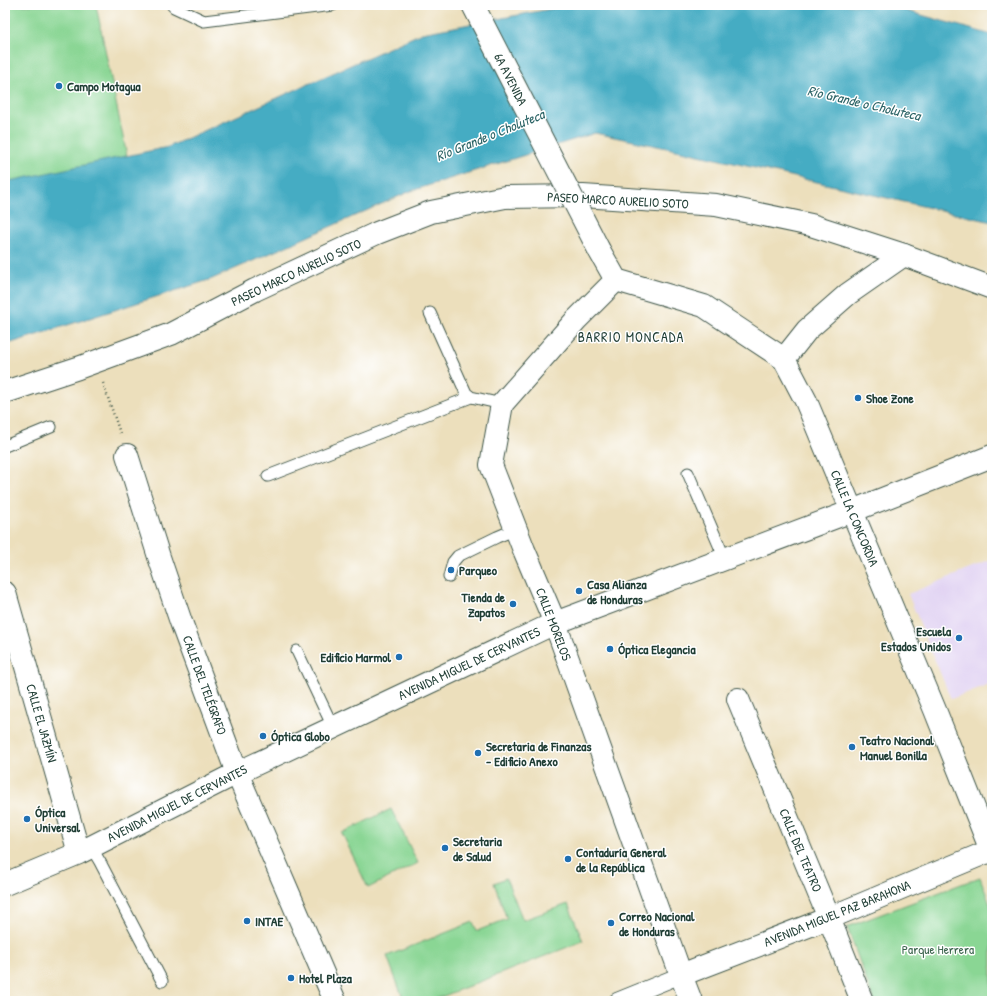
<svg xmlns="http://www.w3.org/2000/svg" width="997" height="1006" viewBox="0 0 997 1006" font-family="'Patrick Hand',sans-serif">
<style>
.built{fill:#e2d4f3}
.green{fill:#8ad694;stroke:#548a64}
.water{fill:#44acc3;stroke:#32747c}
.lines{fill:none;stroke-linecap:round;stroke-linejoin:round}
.service-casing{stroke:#3e5548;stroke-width:13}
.pedestrian-casing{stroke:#3e5548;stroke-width:18}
.minor-casing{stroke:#3e5548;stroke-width:24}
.tertiary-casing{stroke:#3e5548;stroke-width:24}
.path{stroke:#3e5548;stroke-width:2.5;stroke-dasharray:1 3;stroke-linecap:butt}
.service{stroke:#fff;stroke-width:11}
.pedestrian{stroke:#fff;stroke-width:16}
.minor{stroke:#fff;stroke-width:22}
.tertiary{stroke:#fff;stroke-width:22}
.tertiary-bridge-casing{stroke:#3e5548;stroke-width:24;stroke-linecap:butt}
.tertiary-bridge{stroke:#fff;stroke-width:22}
.poi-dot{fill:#1f6fb2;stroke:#fff;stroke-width:1.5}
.labels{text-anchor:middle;stroke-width:3;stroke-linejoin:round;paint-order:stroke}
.street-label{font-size:13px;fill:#1f3d34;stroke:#fff}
.poi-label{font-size:13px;font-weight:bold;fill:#1f3d34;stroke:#fff;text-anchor:start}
.park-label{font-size:13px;fill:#3a634c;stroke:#fff}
.water-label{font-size:14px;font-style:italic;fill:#2c6466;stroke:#fff}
.neighbourhood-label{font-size:14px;letter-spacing:1px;fill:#1f3d34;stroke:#fff}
</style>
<rect width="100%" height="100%" fill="#fff"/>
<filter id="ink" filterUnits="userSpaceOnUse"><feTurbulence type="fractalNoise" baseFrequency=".025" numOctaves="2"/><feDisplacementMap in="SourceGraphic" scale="8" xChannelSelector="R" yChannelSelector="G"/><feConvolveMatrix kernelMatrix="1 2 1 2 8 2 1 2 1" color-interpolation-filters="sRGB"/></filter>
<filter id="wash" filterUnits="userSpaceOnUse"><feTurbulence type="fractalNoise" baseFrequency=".012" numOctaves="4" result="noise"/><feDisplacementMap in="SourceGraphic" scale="16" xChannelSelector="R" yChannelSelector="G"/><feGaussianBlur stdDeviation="0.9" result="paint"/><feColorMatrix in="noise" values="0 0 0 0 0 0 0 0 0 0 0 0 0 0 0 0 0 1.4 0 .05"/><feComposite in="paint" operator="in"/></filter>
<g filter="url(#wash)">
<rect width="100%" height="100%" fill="#ecdfbc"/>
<path class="built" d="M992 560V683L951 699 908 594Z"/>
<path class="green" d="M5 5H96L129 166 5 192Z
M391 809 418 863 368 888 342 833Z
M980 877 992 910V1001H874L847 927Z
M506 878 523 920 568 904 583 941 431 1001H404L387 956 473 922 477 931 507 919 494 883Z"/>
<path class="water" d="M572 5H886L992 35V222L681 151 595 133 411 191 212 279 5 345V182L168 147 422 33Z"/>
</g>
<g filter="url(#ink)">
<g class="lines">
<g class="service-casing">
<path id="service" d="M172 5 174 7 204 21 333 5
M430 313 466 393 471 397 502 404
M5 446 51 427
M688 473 725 559
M268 476 471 397
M449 577 453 562 458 556 497 537 516 529
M297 651 333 727
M91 847 100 862 162 981"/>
</g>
<g class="pedestrian-casing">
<path id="pedestrian" d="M617 1001 681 975"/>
</g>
<g class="minor-casing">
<path id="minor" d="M784 359 807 330 848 294 904 255
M127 455 159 557 181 622 237 773 335 1001
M5 593 79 853
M738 699 829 918 862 1001
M5 884 79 853 237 773 555 623 852 511 992 456
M681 975 829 918 992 850"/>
</g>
<g class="tertiary-casing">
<path id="tertiary" d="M599 250 616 280
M616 280 576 320 502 404 491 465 524 550 555 623 681 975 691 1001
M616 280 704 306 784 359 806 401 935 710 992 853
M5 392 78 368 171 334 255 290 377 233 431 212 505 197 583 196 716 205 811 225 904 255 992 288"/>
</g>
<path class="path" d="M103 383 120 433"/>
<use href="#service" class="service"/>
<use href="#pedestrian" class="pedestrian"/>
<use href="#minor" class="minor"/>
<use href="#tertiary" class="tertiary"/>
<g class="tertiary-bridge-casing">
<path id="tertiary-bridge" d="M473 5 599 250"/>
</g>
<use href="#tertiary-bridge" class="tertiary-bridge"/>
</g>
</g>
<g class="poi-dot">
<circle cx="59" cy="86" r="4"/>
<circle cx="858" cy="398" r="4"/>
<circle cx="451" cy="570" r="4"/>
<circle cx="579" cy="591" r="4"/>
<circle cx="513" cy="604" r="4"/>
<circle cx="959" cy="638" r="4"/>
<circle cx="610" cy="649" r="4"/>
<circle cx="399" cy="657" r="4"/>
<circle cx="263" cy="736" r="4"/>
<circle cx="852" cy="747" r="4"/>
<circle cx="478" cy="753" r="4"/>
<circle cx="27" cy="819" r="4"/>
<circle cx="445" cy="848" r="4"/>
<circle cx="568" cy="859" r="4"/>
<circle cx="247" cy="921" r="4"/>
<circle cx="611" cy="923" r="4"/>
<circle cx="291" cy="978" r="4"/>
</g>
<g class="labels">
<g class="street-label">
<text transform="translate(511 79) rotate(63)" y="5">6A AVENIDA</text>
<text transform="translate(618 200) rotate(3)" y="5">PASEO MARCO AURELIO SOTO</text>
<text transform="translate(296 272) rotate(-25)" y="5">PASEO MARCO AURELIO SOTO</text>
<text transform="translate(855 518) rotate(67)" y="5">CALLE LA CONCORDIA</text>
<text transform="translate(554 624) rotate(69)" y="5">CALLE MORELOS</text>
<text transform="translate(469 663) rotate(-25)" y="5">AVENIDA MIGUEL DE CERVANTES</text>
<text transform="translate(205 685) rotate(70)" y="5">CALLE DEL TELÉGRAFO</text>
<text transform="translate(42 723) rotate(74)" y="5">CALLE EL JAZMÍN</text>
<text transform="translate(177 803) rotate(-27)" y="5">AVENIDA MIGUEL DE CERVANTES</text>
<text transform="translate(801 850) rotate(67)" y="5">CALLE DEL TEATRO</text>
<text transform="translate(837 913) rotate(-22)" y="5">AVENIDA MIGUEL PAZ BARAHONA</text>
</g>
<g class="poi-label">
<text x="67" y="91">Campo Motagua</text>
<text x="866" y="403">Shoe Zone</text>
<text x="459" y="575">Parqueo</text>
<text x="587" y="589">Casa Alianza<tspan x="587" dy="15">de Honduras</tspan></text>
<text x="505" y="602" text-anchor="end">Tienda de<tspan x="505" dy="15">Zapatos</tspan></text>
<text x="951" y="636" text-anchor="end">Escuela<tspan x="951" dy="15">Estados Unidos</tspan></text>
<text x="618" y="654">Óptica Elegancia</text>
<text x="391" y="662" text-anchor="end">Edificio Marmol</text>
<text x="271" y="741">Óptica Globo</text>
<text x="860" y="745">Teatro Nacional<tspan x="860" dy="15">Manuel Bonilla</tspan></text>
<text x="486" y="751">Secretaria de Finanzas<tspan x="486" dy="15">- Edificio Anexo</tspan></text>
<text x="35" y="817">Óptica<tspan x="35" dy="15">Universal</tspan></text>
<text x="453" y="846">Secretaria<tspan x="453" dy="15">de Salud</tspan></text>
<text x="576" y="857">Contaduría General<tspan x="576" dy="15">de la República</tspan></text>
<text x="619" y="921">Correo Nacional<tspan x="619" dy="15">de Honduras</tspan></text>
<text x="255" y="926">INTAE</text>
<text x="299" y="983">Hotel Plaza</text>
</g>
<g class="park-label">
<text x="938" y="954">Parque Herrera</text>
</g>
<g class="water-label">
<text transform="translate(864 103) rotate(13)" y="5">Río Grande o Choluteca</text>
<text transform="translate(490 135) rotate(-22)" y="5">Río Grande o Choluteca</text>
</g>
<g class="neighbourhood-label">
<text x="631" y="342">BARRIO MONCADA</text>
</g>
</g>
<rect width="997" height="1006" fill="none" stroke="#fff" stroke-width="20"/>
</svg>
